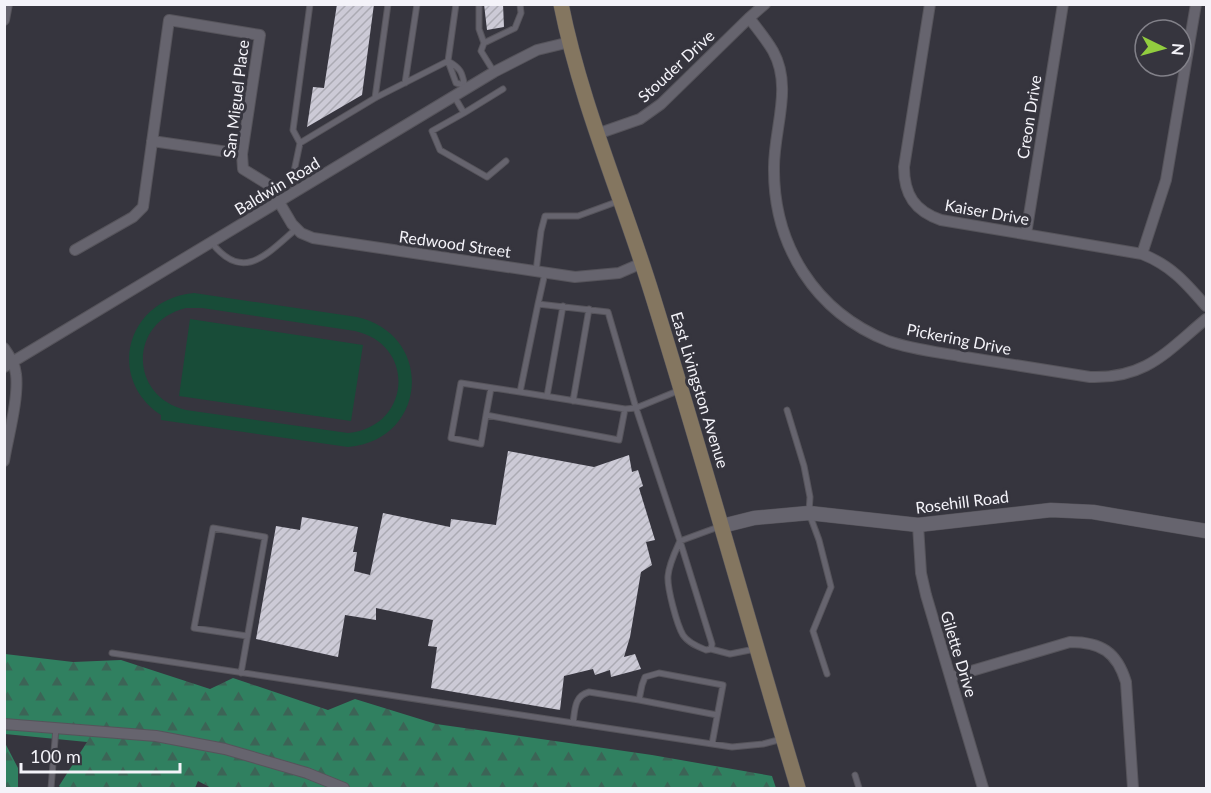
<svg xmlns="http://www.w3.org/2000/svg" width="1211" height="793" viewBox="0 0 1211 793" font-family="Lato,sans-serif">
<style>
.forest{fill:url(#forest-firs)}
.pitch{fill:#184c38;fill-rule:evenodd}
.building{fill:url(#building-hatch)}
.lines{fill:none;stroke-linecap:round;stroke-linejoin:round}
.service-casing{stroke:#56545b;stroke-width:7}
.minor-casing{stroke:#56545b;stroke-width:12}
.tertiary-casing{stroke:#56545b;stroke-width:15}
.secondary-casing{stroke:#56545b;stroke-width:16}
.service{stroke:#66646e;stroke-width:5}
.minor{stroke:#66646e;stroke-width:10}
.tertiary{stroke:#66646e;stroke-width:14}
.secondary{stroke:#847660;stroke-width:15}
.labels{text-anchor:middle;stroke-width:6;stroke-linejoin:round;paint-order:stroke}
.street-label{font-size:16px;fill:#f4f3f9;stroke:#36353e}
</style>
<defs>
<pattern id="forest-firs" width="22" height="20" patternUnits="userSpaceOnUse" patternTransform="scale(1.5)"><rect width="22" height="20" fill="#308060"/><path d="M5 1l3.5 6h-7zM16 11l3.5 6h-7z" fill="#3c6456"/></pattern>
<pattern id="building-hatch" width="6" height="6" patternUnits="userSpaceOnUse" patternTransform="scale(1.5)"><rect width="6" height="6" fill="#cccad6"/><path d="M-1 1l2-2M0 6l6-6M5 7l2-2" fill="none" stroke="#abaab3"/></pattern>
</defs>
<rect width="100%" height="100%" fill="#36353e"/>
<path class="forest" d="M5 654 73 662 121 660 210 689 233 678 328 710 355 699 436 724 652 755 772 776 776 788H211L198 781 195 788H61L59 786 87 742 5 734Z
M4 741 18 768V788L5 787Z"/>
<path class="pitch" d="M194 293 357 317C435 335 428 440 348 447L161 420V415C105 378 127 299 194 293ZM186 308H202L355 331C417 345 411 427 348 433L186 410C129 397 128 322 186 308Z
M190 319 363 345 351 421 179 396Z"/>
<path class="building" d="M337 4H374L362 95 307 127 313 87 324 88Z
M484 4H503L504 27 487 30Z
M508 451 594 467 629 455 632 472 638 470 643 486 639 488 655 540 646 542 652 565 641 572 630 637 624 657 635 654 641 669 611 677 610 670 595 675 593 669 564 676 560 710 431 688 437 647 428 646 433 620 376 608V620L345 615 338 657 256 639 276 526 300 530 302 517 358 527 353 552H357L354 571 370 575 383 513 450 527 451 519 496 525Z"/>
<g class="lines">
<g class="service-casing">
<path id="service" d="M456 4 448 61 456 83 464 85
M479 4V29L484 43
M448 61C462 69 462 73 465 87
M494 72 481 51 484 43 515 28 521 13 520 4
M405 83 417 4
M454 96 464 113 432 131 440 150 487 177 506 161
M375 98 388 4
M464 113 503 89
M300 143 293 130 310 4
M295 191 292 181 300 143 375 98 448 61
M212 243C243 283 267 254 296 229
M536 271 541 231 545 216H578L619 201
M538 304 520 392 625 409 636 408 608 312 538 304 545 273
M680 390 636 408 680 541 721 526
M520 392 461 383 451 438 481 444 486 415 619 440 625 409
M547 396 563 306
M573 401 589 309
M787 410 804 466 810 497 809 513 819 540 831 587 813 631 827 674
M486 415 491 388
M711 649 712 644 680 541C675 552 669 564 668 576 667 588 677 625 683 635 688 643 699 647 706 650L711 649 730 654 755 649
M112 653 732 747 763 744 782 739
M241 673 265 537 213 528 194 628 247 636
M639 700 717 715
M573 723C575 710 574 696 589 692L639 700 642 685 645 677 659 673 723 685 712 744
M855 775 859 788
M51 788 56 728"/>
</g>
<g class="minor-casing">
<path id="minor" d="M930 4 904 167C904 195 915 211 941 220L1142 254C1172 266 1186 283 1206 306
M749 18C757 28 766 39 773 51 793 87 774 128 774 167 773 245 815 312 888 341 911 349 936 352 959 356 1003 363 1046 370 1090 377 1146 379 1166 352 1206 319
M4 20 7 4
M597 134 640 119 661 104 749 18 765 4
M152 141 242 154
M1026 234 1063 4
M75 250 133 217 143 207 169 20 260 35 242 154 243 169 269 185 292 224 301 233 313 238 575 277 619 273 642 263
M1142 254 1166 180 1196 4
M4 348C10 357 15 364 16 374 19 398 8 437 4 461
M4 367 494 72 537 50 570 42
M918 525 921 573 926 595 983 788
M951 677 1070 642C1101 642 1117 652 1126 682L1133 788
M4 724 156 736 225 749 307 773 344 788"/>
</g>
<g class="tertiary-casing">
<path id="tertiary" d="M722 526 754 518 809 513 918 525 1051 510 1093 512 1206 531"/>
</g>
<g class="secondary-casing">
<path id="secondary" d="M561 4C581 104 622 197 652 294 703 458 749 624 798 788"/>
</g>
<use href="#service" class="service"/>
<use href="#minor" class="minor"/>
<use href="#tertiary" class="tertiary"/>
<use href="#secondary" class="secondary"/>
</g>
<g class="labels">
<g class="street-label">
<text transform="translate(676 66) rotate(-43)" y="6">Stouder Drive</text>
<text transform="translate(236 99) rotate(-83)" y="6">San Miguel Place</text>
<text transform="translate(1029 117) rotate(-81)" y="6">Creon Drive</text>
<text transform="translate(277 186) rotate(-31)" y="6">Baldwin Road</text>
<text transform="translate(987 212) rotate(10)" y="6">Kaiser Drive</text>
<text transform="translate(455 244) rotate(8)" y="6">Redwood Street</text>
<text transform="translate(959 339) rotate(11)" y="6">Pickering Drive</text>
<text transform="translate(700 390) rotate(73)" y="6">East Livingston Avenue</text>
<text transform="translate(962 502) rotate(-7)" y="6">Rosehill Road</text>
<text transform="translate(959 654) rotate(73)" y="6">Gilette Drive</text>
</g>
</g>
<rect width="1211" height="793" fill="none" stroke="#f4f3f9" stroke-width="12"/>
<g transform="translate(1163 48) rotate(95)"><circle r="28" fill="#36353e" stroke="#828189" stroke-width="1.5"/>
<path d="M0-4.5L10 22L0 15L-10 22Z" fill="#92cd3f"/>
<text y="-9" font-size="16" font-weight="bold" text-anchor="middle" fill="#f4f3f9">N</text>
</g>
<path d="M21 763v9h159v-9" fill="none" stroke="#f4f3f9" stroke-width="3"/>
<text x="30" y="763" font-size="18" fill="#f4f3f9" stroke="#36353e" stroke-width="4.5" paint-order="stroke">100 m</text>
</svg>
